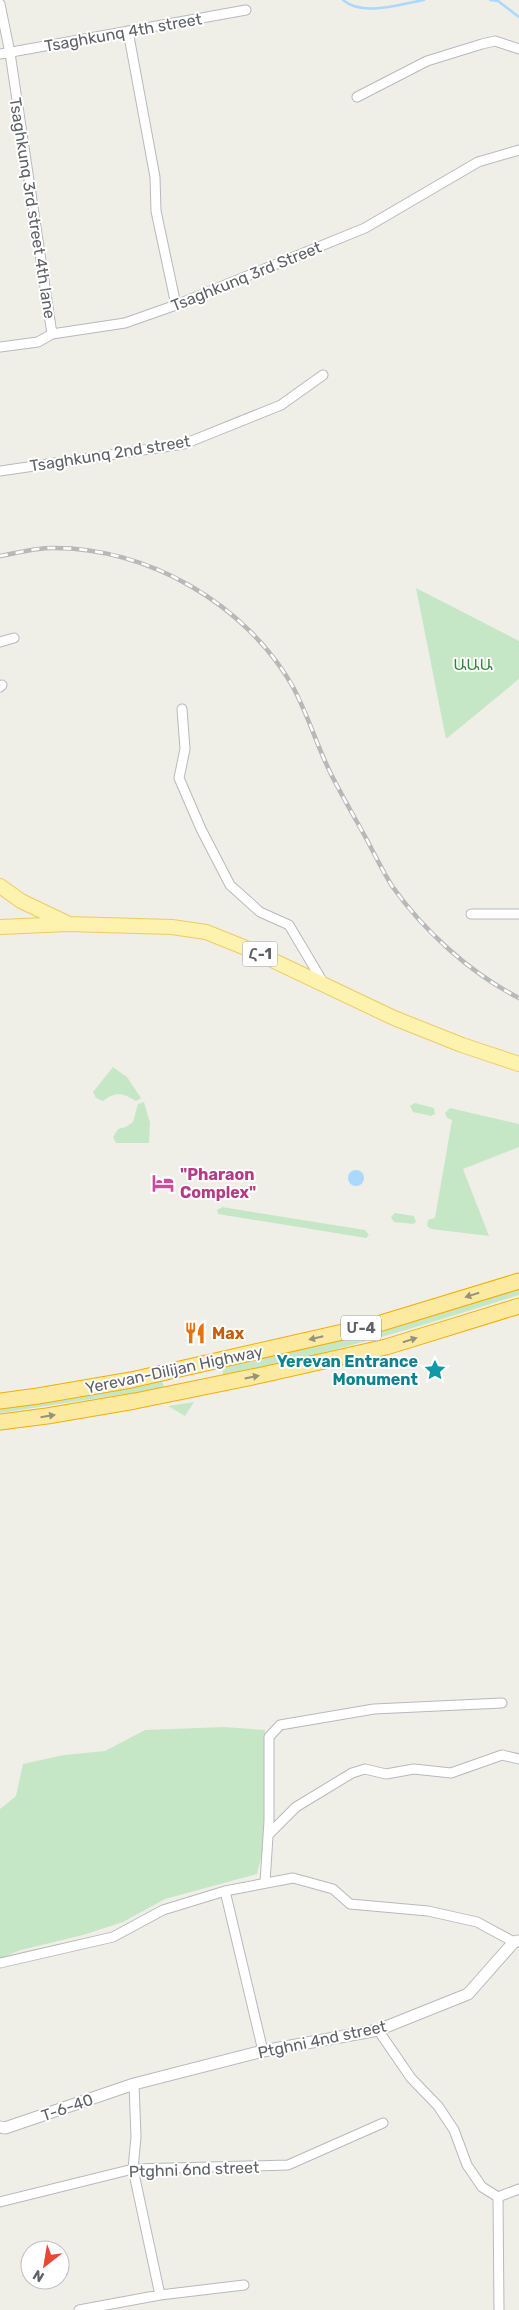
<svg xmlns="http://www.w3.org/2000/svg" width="519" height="2310" viewBox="0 0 519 2310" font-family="Rubik,'Noto Sans Armenian',sans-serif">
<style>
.green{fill:#c5e7c5}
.water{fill:#aad8fe}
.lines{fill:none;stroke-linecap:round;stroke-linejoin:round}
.stream{stroke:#aad8fe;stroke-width:2.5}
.minor-casing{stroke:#b7b9bd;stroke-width:11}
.tertiary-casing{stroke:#b7b9bd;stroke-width:13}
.primary-casing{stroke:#f0ca61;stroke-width:16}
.trunk-casing{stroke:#f5ad03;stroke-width:17}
.minor{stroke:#fff;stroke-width:9}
.tertiary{stroke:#fff;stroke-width:11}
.primary{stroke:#fef2af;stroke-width:14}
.trunk{stroke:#fdeaa1;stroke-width:15}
.rail-casing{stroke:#b7b8b8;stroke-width:4.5}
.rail{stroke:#fff;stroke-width:2.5;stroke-dasharray:8;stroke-linecap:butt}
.oneway{fill:#96927b}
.labels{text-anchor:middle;stroke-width:4;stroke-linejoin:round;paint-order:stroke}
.shield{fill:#fff;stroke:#8f9195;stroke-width:1}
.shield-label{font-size:15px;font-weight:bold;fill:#5f6267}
.street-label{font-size:16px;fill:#5f6267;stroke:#fff}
.park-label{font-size:16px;fill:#37863c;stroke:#fff}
.hotel-label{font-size:16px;font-weight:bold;fill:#b23c85;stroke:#fff;text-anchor:start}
.food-label{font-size:16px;font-weight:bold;fill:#c56008;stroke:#fff;text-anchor:start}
.culture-label{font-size:16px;font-weight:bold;fill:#0d838f;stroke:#fff;text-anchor:end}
</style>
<rect width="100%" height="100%" fill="#f0efe7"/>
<path class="green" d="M416 588 519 641V679L446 739Z
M113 1067 127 1077 141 1098 136 1101C123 1093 116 1091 103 1101L96 1098 93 1092Z
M144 1102 150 1123 149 1143H116L113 1137 118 1129 126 1127 133 1122 138 1104Z
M415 1103 434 1108 435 1114 431 1116 413 1112 410 1106Z
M450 1108 519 1124V1147L463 1169 489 1236 431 1229 427 1226 428 1220 435 1218 452 1120 447 1118 445 1113Z
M222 1207 365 1230 369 1235 366 1238 218 1214 217 1210Z
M395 1213 414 1216 416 1222 413 1224 394 1222 391 1217Z
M519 1287V1295C422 1326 324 1356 223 1375L222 1368 347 1339Z
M162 1380 164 1388 0 1413V1407Z
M194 1402 185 1416 168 1406Z
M224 1727 265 1730 264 1846 257 1874 165 1899 123 1922 83 1935 21 1950 0 1958V1809L16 1796 23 1764 64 1755 105 1751 145 1730Z"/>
<path class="water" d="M348 1178a8 8 0 1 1 16 0a8 8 0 1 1-16 0Z"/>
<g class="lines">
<path class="stream" d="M343 0C363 17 400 4 424 0
M490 0 498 1 519 17"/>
<g class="minor-casing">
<path id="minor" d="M0 4 10 53 52 334
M128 31 155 177 156 211 176 305
M0 54 246 10
M357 97 427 61 482 44 495 41 519 49
M0 347 38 342 52 334 125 323 176 305 365 228 478 162 519 150
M0 471 184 444 281 405 323 375
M0 642 14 638
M0 687 2 685
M182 709 185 749 179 778 201 829 230 885 260 912 289 925 324 984
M471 914H519
M268 1835 296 1807 352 1773 365 1769 386 1774 414 1769 451 1773 502 1755 519 1759
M265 1882 269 1821V1737L280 1725 374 1709 502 1703
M225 1891 263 2051
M0 1963 113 1937 163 1910 225 1891 293 1878 333 1889 350 1904 428 1911 477 1922 514 1942
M378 2030 411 2078 438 2106 454 2130 467 2165 482 2187 498 2197 519 2189
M134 2084 136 2137 133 2169 160 2295
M498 2197 499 2310
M0 2202 133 2169 288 2165 383 2123
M79 2310 160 2295 244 2285"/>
</g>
<g class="tertiary-casing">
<path id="tertiary" d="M0 2127 5 2128 134 2084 263 2051 378 2030 468 1994 514 1942 519 1941"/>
</g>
<g class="primary-casing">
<path id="primary" d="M0 886 21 901 67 923
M0 927 68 924 172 927 206 932 251 950 394 1018 462 1045 519 1064"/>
</g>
<g class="trunk-casing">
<path id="trunk" d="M0 1401 38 1396 131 1380 224 1359 378 1324 519 1281
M0 1422 47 1416 135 1401 262 1375 386 1347 519 1306"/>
</g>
<use href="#minor" class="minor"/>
<use href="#tertiary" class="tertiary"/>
<use href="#primary" class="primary"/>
<use href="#trunk" class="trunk"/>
<g class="rail-casing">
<path id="rail" d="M0 556C17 553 35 548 52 548 147 547 246 604 293 687 308 715 317 746 331 774 342 796 355 818 367 840 375 855 383 872 392 886 424 931 470 973 519 998"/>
</g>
<use href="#rail" class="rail"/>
</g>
<defs><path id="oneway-solid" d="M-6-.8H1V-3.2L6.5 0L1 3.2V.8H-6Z" transform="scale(1.25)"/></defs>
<g class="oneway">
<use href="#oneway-solid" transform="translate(472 1295) rotate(163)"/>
<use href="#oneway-solid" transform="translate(316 1338) rotate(167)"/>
<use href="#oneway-solid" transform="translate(410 1340) rotate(-17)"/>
<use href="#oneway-solid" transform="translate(252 1377) rotate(-11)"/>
<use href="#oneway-solid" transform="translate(48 1416) rotate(-9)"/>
</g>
<defs>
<g id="hotel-bare" transform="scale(1.725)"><path d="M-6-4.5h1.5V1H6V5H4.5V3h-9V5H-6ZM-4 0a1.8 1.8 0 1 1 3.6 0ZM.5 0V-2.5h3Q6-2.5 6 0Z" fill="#d1479c" stroke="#fff" stroke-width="2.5" paint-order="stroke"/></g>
<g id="restaurant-bare" transform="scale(1.725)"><path d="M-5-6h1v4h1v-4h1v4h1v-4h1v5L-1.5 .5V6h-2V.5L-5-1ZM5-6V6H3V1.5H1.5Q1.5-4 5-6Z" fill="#e8710a" stroke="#fff" stroke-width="2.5" paint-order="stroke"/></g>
<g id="sight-bare" transform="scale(1.725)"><path d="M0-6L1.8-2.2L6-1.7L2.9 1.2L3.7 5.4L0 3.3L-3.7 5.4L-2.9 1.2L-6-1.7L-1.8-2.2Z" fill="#0f9aa8" stroke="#fff" stroke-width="2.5" paint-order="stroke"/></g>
</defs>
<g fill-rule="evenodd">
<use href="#hotel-bare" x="163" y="1183"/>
<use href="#restaurant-bare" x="195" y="1333"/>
<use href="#sight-bare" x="435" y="1370"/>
</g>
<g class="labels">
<g class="shield">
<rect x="242.5" y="941.5" width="35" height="25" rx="4"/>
<rect x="341" y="1315.5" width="40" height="25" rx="4"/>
</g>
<g class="shield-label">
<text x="260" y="959">Հ-1</text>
<text x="361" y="1333">Մ-4</text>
</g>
<g class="street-label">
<text transform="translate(123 32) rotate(-10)" y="6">Tsaghkunq 4th street</text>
<text transform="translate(33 208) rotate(81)" y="6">Tsaghkunq 3rd street 4th lane</text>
<text transform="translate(246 276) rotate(-22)" y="6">Tsaghkunq 3rd Street</text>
<text transform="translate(110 453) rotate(-9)" y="6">Tsaghkunq 2nd street</text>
<text transform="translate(174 1369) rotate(-12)" y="6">Yerevan-Dilijan Highway</text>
<text transform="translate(322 2039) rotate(-12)" y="6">Ptghni 4nd street</text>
<text transform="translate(67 2107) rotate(-19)" y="6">T-6-40</text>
<text transform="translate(194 2169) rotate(-2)" y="6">Ptghni 6nd street</text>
</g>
<g class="park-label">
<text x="473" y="670">ԱԱԱ</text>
</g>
<g class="hotel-label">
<text x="180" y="1180">"Pharaon<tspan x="180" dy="18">Complex"</tspan></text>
</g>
<g class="food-label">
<text x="212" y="1339">Max</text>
</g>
<g class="culture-label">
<text x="418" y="1367">Yerevan Entrance<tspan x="418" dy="18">Monument</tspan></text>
</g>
</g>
<g transform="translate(45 2265) rotate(211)"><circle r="24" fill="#ffffff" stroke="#bfc0c2"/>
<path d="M0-4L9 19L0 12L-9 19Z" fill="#e84736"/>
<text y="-8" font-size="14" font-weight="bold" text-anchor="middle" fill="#5f6267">N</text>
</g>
</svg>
